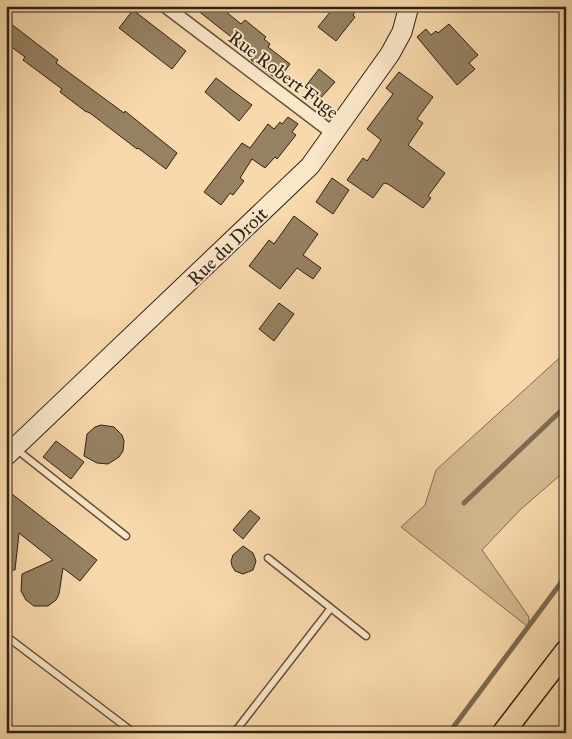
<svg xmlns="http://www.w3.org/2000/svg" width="572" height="739" viewBox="0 0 572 739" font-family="'IM FELL Great Primer',serif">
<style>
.green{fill:#d5ba92;stroke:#806e54}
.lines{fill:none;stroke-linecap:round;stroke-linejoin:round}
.stream{stroke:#7d6b51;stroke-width:5}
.building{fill:#968263;stroke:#2c2316}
.lane-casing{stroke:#5f503b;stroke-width:9}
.street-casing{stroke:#5f503b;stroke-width:15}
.secondary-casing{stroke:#2c2316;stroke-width:21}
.primary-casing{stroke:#2c2316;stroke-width:24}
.lane{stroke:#fae6c8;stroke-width:6}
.street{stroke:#fae6c8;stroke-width:12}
.secondary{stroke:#fae6c8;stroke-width:19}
.primary{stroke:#f8d9ab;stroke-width:21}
.labels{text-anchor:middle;stroke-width:4;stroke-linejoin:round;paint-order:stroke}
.street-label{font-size:19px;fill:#2c2316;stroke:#fae6c8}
</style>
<rect width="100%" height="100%" fill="#f8d9ab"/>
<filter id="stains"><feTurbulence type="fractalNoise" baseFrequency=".004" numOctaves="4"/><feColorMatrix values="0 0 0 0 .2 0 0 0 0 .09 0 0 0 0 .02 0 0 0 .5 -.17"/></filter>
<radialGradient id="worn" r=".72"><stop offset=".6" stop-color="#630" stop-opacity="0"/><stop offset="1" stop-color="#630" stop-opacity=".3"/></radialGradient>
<path class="green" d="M566 352V470L520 510 482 550 529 617 528 627 401 527 425 505 436 470Z"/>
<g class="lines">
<path class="stream" d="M464 503 566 406
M449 733 566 576"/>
</g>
<path class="building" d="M192 6H219L241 24 245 20 266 37 264 39 270 44 268 47 290 64 278 80 251 60 254 55Z
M335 6H359L353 15 355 17 336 41 318 27Z
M133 10 186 51 172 69 119 28Z
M6 20 58 60 56 63 124 113 125 111 177 153 166 169 138 148 137 149 90 113 85 111 60 92 62 89 23 60 25 57 6 43Z
M449 24 478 55 469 63 475 69 457 85 417 37 426 29 431 35 436 31 438 33Z
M319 69 335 82 318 101 309 93 310 91 305 87Z
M399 72 433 97 417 119 423 123 408 145 445 173 428 196 431 198 423 208 388 184 384 183 373 198 347 180 363 158 367 161 381 140 367 129 393 94 386 88Z
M216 78 252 105 239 121 205 92Z
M288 117 298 124 292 132 296 135 277 159 275 157 265 168 252 159 240 178 244 181 233 195 230 193 221 205 204 192 242 143 250 148 268 124 274 129 280 122 282 124Z
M332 178 349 190 333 214 316 202Z
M294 216 318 234 303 255 321 268 313 279 297 268 280 289 249 266 269 240 274 244Z
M279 303 294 314 274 341 259 329Z
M101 425 114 427 122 435 124 441 123 451 119 457 108 464 97 463 84 456 87 434 95 427Z
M56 441 84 462 71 479 43 457Z
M12 494 97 560 80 581 63 568 59 594 56 600 48 606H34L26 600 21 591 22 574 53 560 19 533 15 570H6V501Z
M250 510 260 518 243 539 233 530Z
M243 546 253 553 256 561 253 570 243 574 235 571 232 566 231 561 233 555Z"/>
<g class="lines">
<g class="lane-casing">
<path id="lane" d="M16 449 126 536
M268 558 366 636
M6 636 134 733
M234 733 331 608"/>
</g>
<g class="street-casing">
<path id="street" d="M165 6 334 134"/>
</g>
<g class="secondary-casing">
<path id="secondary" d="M6 456 310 166 390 54 402 32 409 6"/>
</g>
<g class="primary-casing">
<path id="primary" d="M503 733 566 651"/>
</g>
<use href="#lane" class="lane"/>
<use href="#street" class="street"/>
<use href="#secondary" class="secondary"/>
<use href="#primary" class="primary"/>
</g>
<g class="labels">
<g class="street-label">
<text transform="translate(284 74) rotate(37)" y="7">Rue Robert Fuge</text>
<text transform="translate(227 246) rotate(-44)" y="7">Rue du Droit</text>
</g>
</g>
<rect width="572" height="739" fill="none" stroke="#f8d9ab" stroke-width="25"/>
<rect x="8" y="8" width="557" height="724" fill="none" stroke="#2c2316" stroke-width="2.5"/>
<rect x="12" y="12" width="547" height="714" fill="none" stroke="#2c2316"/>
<rect width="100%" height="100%" filter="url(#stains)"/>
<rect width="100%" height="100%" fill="url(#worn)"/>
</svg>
